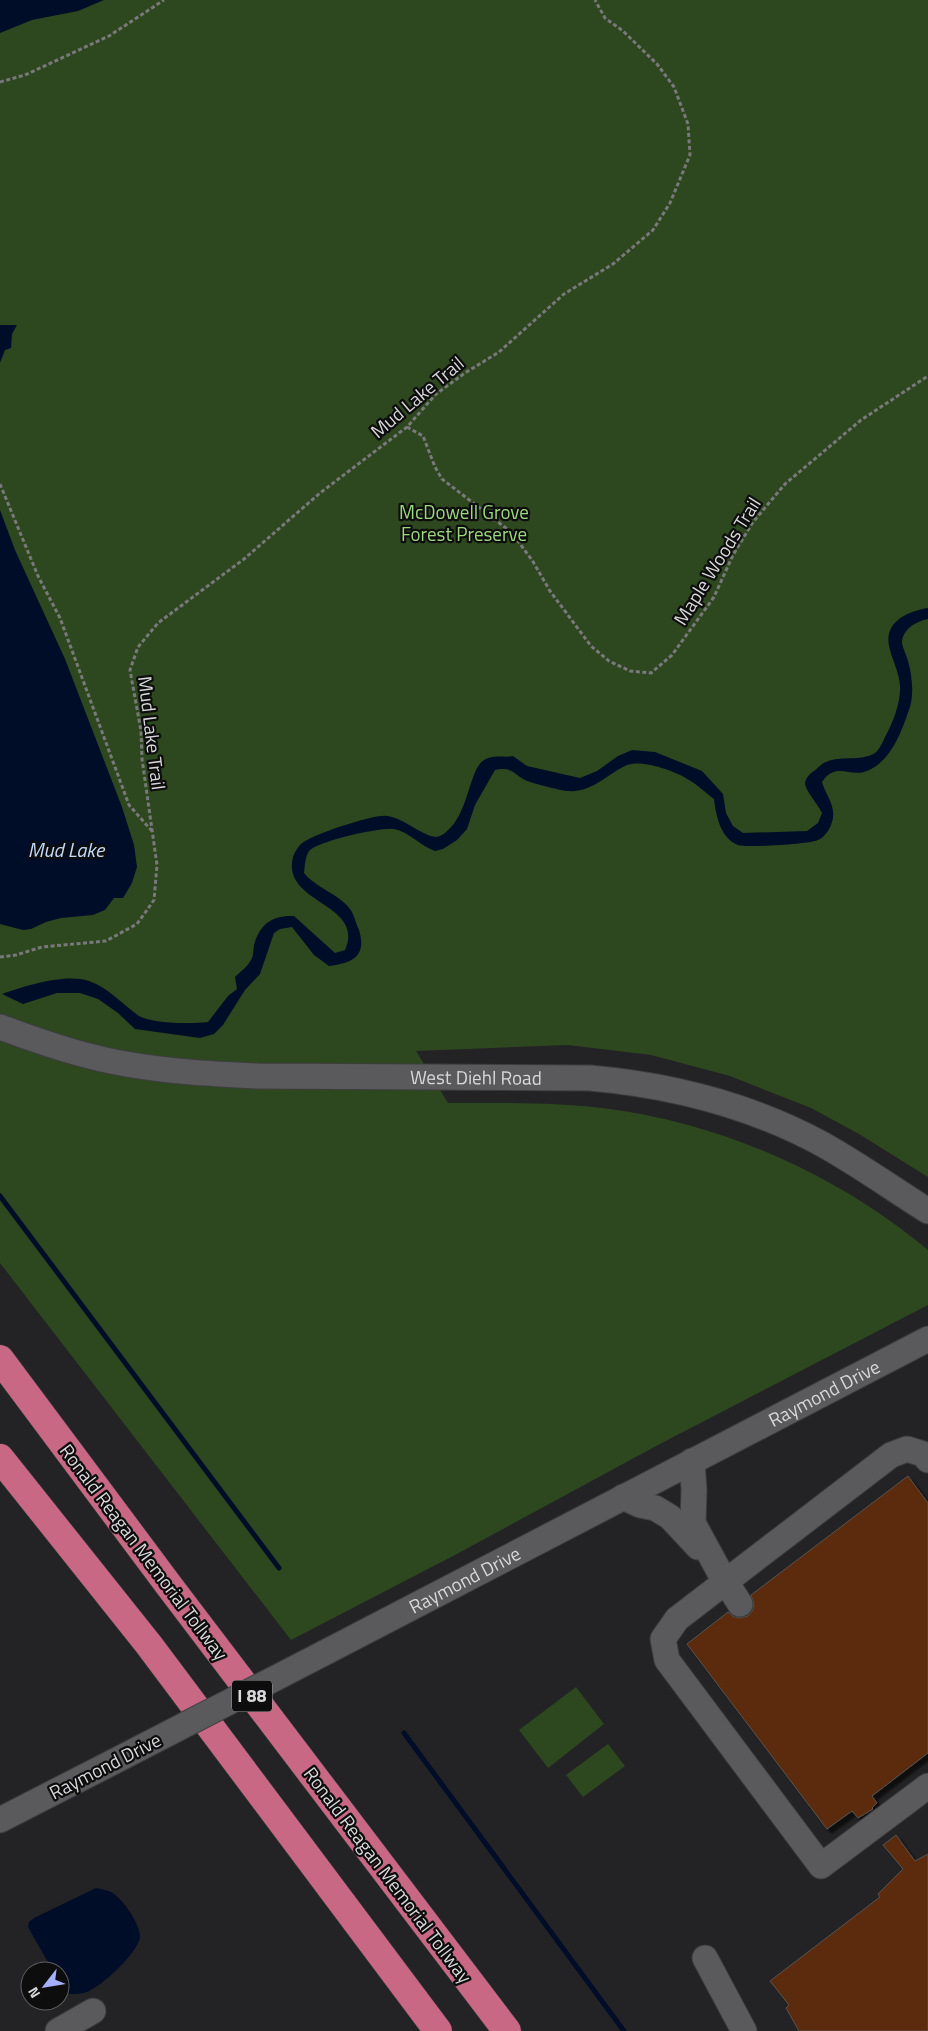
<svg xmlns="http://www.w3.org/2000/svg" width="928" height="2031" viewBox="0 0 928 2031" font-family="'Titillium Web',sans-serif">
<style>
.green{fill:#2d481e}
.water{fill:#000d28}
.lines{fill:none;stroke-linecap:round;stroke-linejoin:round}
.stream{stroke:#000d28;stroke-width:5}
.building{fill:#5b2b0a;stroke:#575453;filter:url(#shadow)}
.minor-casing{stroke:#3d3d40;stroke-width:27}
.highway-casing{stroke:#3d3d40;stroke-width:29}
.path{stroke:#79797b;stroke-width:3;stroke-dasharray:4 2.5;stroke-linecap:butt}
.minor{stroke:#5a5a5d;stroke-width:25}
.highway{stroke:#c86884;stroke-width:28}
.minor-bridge-casing{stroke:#3d3d40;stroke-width:27;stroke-linecap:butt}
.minor-bridge{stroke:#5a5a5d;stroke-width:25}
.labels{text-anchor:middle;stroke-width:4.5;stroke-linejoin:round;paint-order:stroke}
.shield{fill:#0d0d0e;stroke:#9b9b9d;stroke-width:1}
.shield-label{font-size:18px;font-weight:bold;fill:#d8d8da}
.street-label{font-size:19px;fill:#d8d8da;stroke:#0d0d0e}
.park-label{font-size:19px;fill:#9bd77e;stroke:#0d0d0e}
.water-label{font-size:20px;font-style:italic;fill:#c1d9fb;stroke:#0d0d0e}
</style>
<defs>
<filter id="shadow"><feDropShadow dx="4.5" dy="4.5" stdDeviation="1" flood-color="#0009"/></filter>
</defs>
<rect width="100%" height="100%" fill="#232325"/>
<path class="green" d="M0 0H928V1177L859 1134 811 1108 730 1076 651 1055 568 1045 416 1051 448 1103C502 1103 557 1102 610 1109 726 1125 838 1175 928 1250V1305L658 1445 453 1556 291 1640 0 1263Z
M576 1687 604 1724 548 1768 519 1730Z
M608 1744 625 1766 583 1797 566 1775Z"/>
<path class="water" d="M0 0H104L78 11 32 20 0 33Z
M0 325H17L12 334 11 348 5 350 0 363Z
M0 510 15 550 65 659 122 807 134 845 137 867 132 883 123 898H114L105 910 93 915 61 918 46 922 31 929 23 930 0 924Z
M928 608V619C917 621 902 629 902 643 903 649 907 656 908 661 912 675 914 693 910 707 902 730 892 761 867 771 850 778 836 761 822 782 826 796 837 807 832 822 830 829 825 837 818 840 811 844 746 848 738 845 720 838 716 815 714 799 706 793 698 785 689 780 676 771 642 759 627 765 607 774 592 793 568 791 558 790 536 784 527 781 515 776 513 766 495 770L475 805 467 829 457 840 443 849 435 851C421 846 409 832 394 829 381 827 318 841 309 851 305 857 305 866 304 873 316 888 339 894 350 909 354 914 356 924 359 930 367 956 353 963 329 966L314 955 292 927 280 929 274 933 260 974 245 990 223 1025 214 1034 200 1038 135 1029 118 1013 98 999 80 993H57L23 1004 2 994C25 986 65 973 89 981 109 988 122 1004 139 1016 153 1024 192 1024 208 1022L228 996 237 989 235 977C240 972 248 966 251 960 254 956 253 949 254 945 260 924 272 915 294 916L335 953 345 950C366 903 281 904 293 857 294 853 298 847 301 844 311 835 374 814 387 816 404 818 422 836 436 837 439 837 444 834 446 832 469 814 469 769 484 760 493 754 503 758 513 756L527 766 580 778 597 771 618 756 632 750 655 752 702 771 723 794 726 813 733 826 743 833 807 831 818 823 822 813C819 806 805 790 805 783 806 778 810 773 814 771 818 768 822 763 826 762 842 755 860 762 875 753 879 750 883 742 885 737 893 723 901 702 900 686 899 671 892 660 889 646 884 621 909 611 928 608Z
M96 1888C101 1889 107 1890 111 1892 122 1898 140 1923 140 1937 138 1953 102 1986 87 1992 81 1994 74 1994 68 1994L60 1983V1971H53L28 1927 29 1922 34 1918Z"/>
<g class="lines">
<path class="stream" d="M0 1196 279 1568
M404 1733 624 2031"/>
</g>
<path class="building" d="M908 1476 928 1503V1753L872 1796 877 1803 872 1808 873 1809 858 1818 852 1811 827 1829 687 1644 728 1612 734 1617 740 1618 748 1616 753 1610 754 1604 751 1595Z
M896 1835 915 1861 928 1854V2031H799L786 2008 789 2005 770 1981 880 1897 878 1894 903 1869 883 1845Z"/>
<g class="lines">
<g class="minor-casing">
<g id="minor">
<path id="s1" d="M0 1027C43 1043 87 1058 132 1065 173 1072 215 1074 257 1076L590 1078C670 1085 750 1105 822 1144 858 1164 893 1189 928 1211"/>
<path d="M928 1460 923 1454 907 1449 891 1455 677 1619 663 1639 667 1660 821 1866 928 1786"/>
<path d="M692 1461 694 1490 693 1523 719 1571 740 1604"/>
<path d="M623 1497 640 1505 655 1508 670 1517 698 1547"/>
<path id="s2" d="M328 1651 928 1339"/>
<path d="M0 1820 111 1763"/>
<path d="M705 1958 744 2031"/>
<path d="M58 2031 93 2011"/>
</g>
</g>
<g class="highway-casing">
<path id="highway" d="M0 1359 167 1583 507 2031
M0 1458 149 1645 438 2031"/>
</g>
<path class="path" d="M0 82 25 75 109 36 164 0
M407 427 423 436 435 467 442 479 511 532 532 560 550 591 591 646 609 661 630 671 651 673 672 655 714 597 733 555 753 522 785 484 861 420 928 376
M0 484 38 576 60 618 129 805 152 831
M0 957 16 955 42 947 106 941 137 924 154 900 157 865 142 759 141 731 130 670 138 647 158 623 244 559 320 493 407 427 436 394 465 373 499 352 564 294 613 264 653 230 670 203 690 155 688 124 674 87 657 64 623 31 605 18 595 0"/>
<use href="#minor" class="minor"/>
<use href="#highway" class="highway"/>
<g class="minor-bridge-casing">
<path id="minor-bridge" d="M111 1763 328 1651"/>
</g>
<use href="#minor-bridge" class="minor-bridge"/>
</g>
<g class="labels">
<rect class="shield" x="232" y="1680.5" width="40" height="31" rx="4"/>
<g class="shield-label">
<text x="252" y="1702">I 88</text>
</g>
<g class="street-label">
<text transform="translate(417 397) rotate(-40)" y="7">Mud Lake Trail</text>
<text transform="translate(717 561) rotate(-58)" y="7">Maple Woods Trail</text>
<text transform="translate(152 733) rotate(83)" y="7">Mud Lake Trail</text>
<text dy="7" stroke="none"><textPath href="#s1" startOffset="482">West Diehl Road</textPath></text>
<text dy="7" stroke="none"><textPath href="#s2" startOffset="559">Raymond Drive</textPath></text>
<text transform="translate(144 1552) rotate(53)" y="7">Ronald Reagan Memorial Tollway</text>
<text dy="7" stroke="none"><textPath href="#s2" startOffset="154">Raymond Drive</textPath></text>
<text transform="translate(105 1766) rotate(-27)" y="7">Raymond Drive</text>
<text transform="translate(388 1875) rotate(53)" y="7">Ronald Reagan Memorial Tollway</text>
</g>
<g class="park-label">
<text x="464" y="519">McDowell Grove<tspan x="464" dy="22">Forest Preserve</tspan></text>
</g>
<g class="water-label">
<text x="66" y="857">Mud Lake</text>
</g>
</g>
<g transform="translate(45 1986) rotate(239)"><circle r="24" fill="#0d0d0e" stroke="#5e5e60"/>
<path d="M0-4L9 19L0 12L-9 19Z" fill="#a5b1fc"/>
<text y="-8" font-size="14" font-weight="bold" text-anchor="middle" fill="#d8d8da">N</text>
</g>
</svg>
